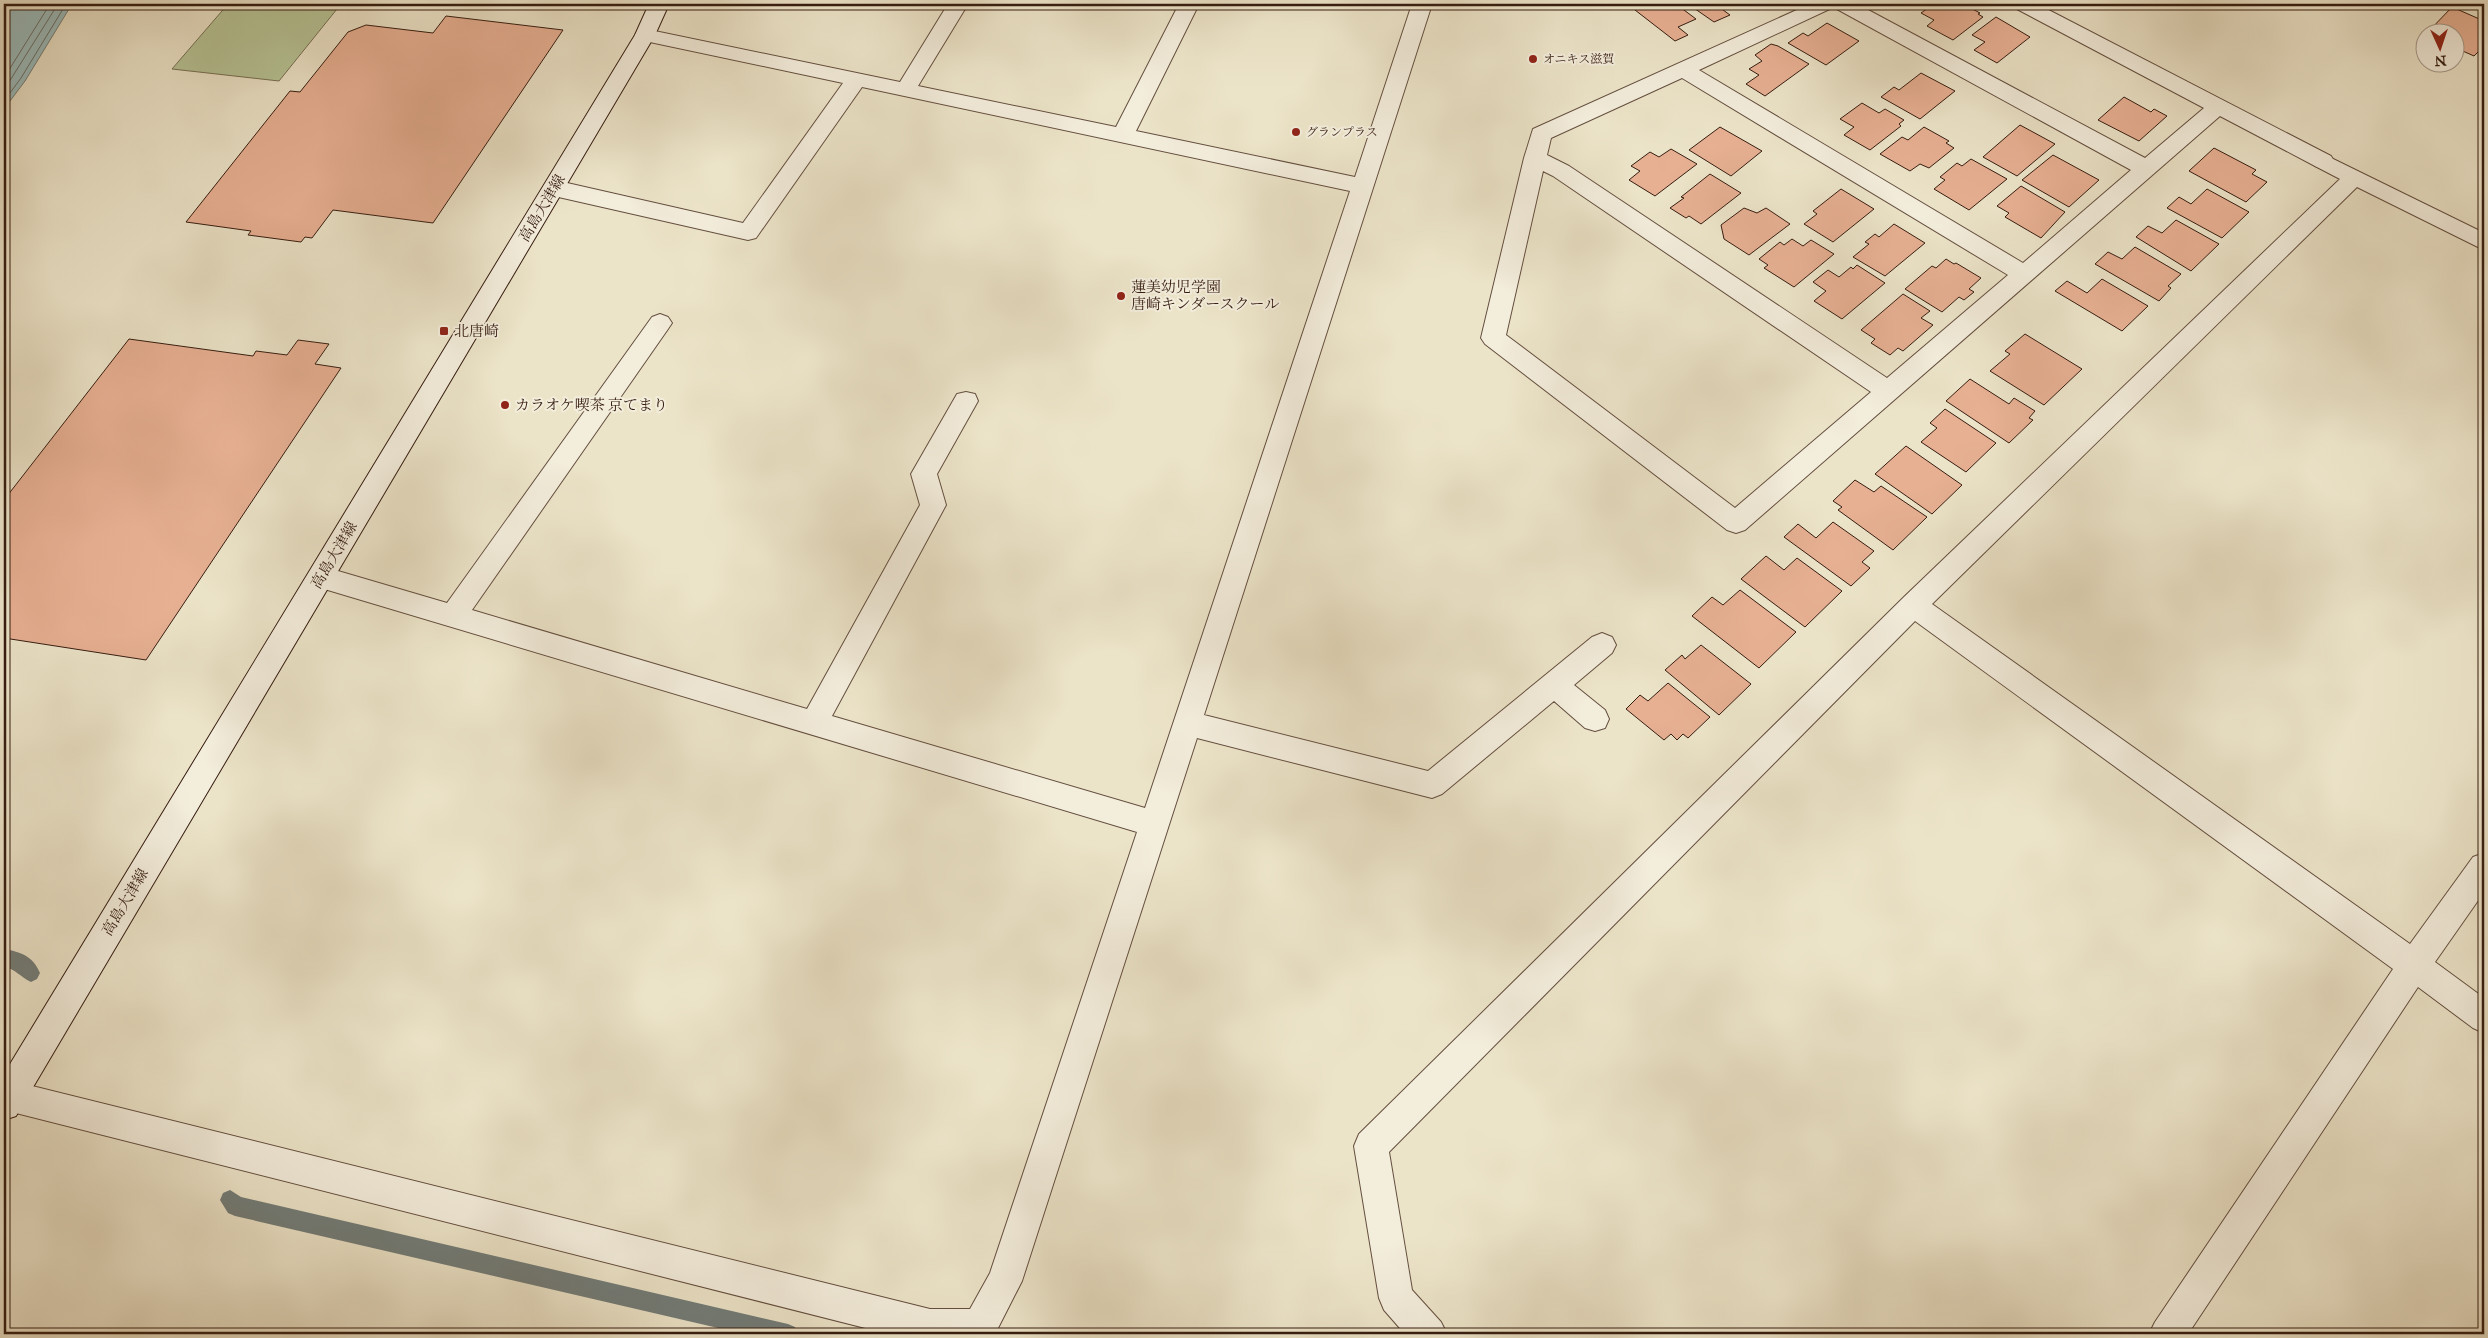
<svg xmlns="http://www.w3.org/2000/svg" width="2488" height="1338" viewBox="0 0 2488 1338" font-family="'IM FELL Great Primer','Noto Serif JP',serif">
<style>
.green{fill:#b7c497;stroke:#767054}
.water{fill:#9bbdbe;stroke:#737d79}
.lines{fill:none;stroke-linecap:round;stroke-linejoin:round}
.shore{stroke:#686d68;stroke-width:1}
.stream{fill:#737d79;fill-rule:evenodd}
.building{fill:#e7b093;stroke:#361d11}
.service-casing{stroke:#644f3f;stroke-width:2}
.minor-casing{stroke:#644f3f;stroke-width:2}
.secondary-casing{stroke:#361d11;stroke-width:2}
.service{fill:#f3eddc;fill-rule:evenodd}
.minor{fill:#f3eddc;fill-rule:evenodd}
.secondary{fill:#f3eddc;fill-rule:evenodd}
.poi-dot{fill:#8f2418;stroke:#f3eddc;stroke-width:2}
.labels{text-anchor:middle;stroke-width:4;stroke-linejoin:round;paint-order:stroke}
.far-poi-label{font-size:12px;fill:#361d11;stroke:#f3eddc;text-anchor:start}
.street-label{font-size:15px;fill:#361d11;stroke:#f3eddc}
.poi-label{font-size:15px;fill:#361d11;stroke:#f3eddc;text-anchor:start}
</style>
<rect width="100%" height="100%" fill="#ece4c9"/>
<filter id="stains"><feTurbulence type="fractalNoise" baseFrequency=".004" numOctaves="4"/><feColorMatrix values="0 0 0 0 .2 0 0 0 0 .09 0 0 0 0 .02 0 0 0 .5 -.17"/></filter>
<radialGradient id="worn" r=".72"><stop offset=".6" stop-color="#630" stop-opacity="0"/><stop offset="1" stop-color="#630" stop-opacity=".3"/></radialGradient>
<path class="green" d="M228 4H341L279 81 172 69Z"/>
<path class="water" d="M4 4H72L25 81 4 109Z"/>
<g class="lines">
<path class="shore" d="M4 78 50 4
M4 90 58 4
M4 101 21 78 66 4"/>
<path class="stream" d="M4 949C21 952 33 956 40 973L37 979 31 982C20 977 16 969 4 967Z
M230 1190 241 1197 788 1324 795 1327 798 1334H744L235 1216 228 1213 220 1200 223 1193Z"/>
</g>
<path class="building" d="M1647 4H1676L1696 19 1678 27 1688 35 1675 41 1635 10Z
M1688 4H1726L1719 7 1730 15 1714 22Z
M1934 4H1963L1980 13 1978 14 1983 17 1953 40 1927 26 1934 20 1921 13Z
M2452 7 2484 21V46L2474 56 2456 48V32H2428Z
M446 16 563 30 433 223 333 210 312 238 305 237 301 242 248 235 251 231 186 222 290 91 300 92 348 32 366 25 433 33Z
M1996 17 2030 37 1997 63 1974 50 1985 42 1972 35Z
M1827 23 1859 41 1826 65 1788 43 1803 33 1808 36Z
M1771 44 1778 46 1809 64 1765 96 1746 84 1759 75 1749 69 1762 61 1755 55Z
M1921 73 1955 91 1920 119 1881 97 1894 87 1899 90Z
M2124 97 2151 112 2154 109 2167 116 2139 141 2098 120Z
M1862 103 1879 113 1885 109 1904 120 1899 124 1901 126 1870 150 1844 135 1854 127 1840 119Z
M2020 125 2055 144 2017 176 1983 157Z
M1720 127 1762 151 1731 176 1689 150Z
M1924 127 1949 141 1946 143 1954 148 1929 168 1920 164 1910 171 1880 154 1902 137 1908 140Z
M2214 148 2256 170 2252 174 2267 182 2246 202 2189 171Z
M1671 149 1697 164 1655 196 1629 180 1640 171 1631 166 1650 152 1659 157Z
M2053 155 2099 180 2069 207 2022 180Z
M1971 159 2007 179 1969 210 1934 189 1945 180 1940 177 1957 163 1962 166Z
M1710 174 1741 193 1701 224 1689 216 1686 218 1670 208 1684 198 1681 197Z
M2021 186 2065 212 2041 238 2005 217 2009 213 1997 206Z
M1841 189 1874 209 1833 242 1804 224 1817 214 1813 211Z
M2207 189 2249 212 2222 238 2167 208 2179 197 2191 204Z
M1744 208 1757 213 1766 208 1790 224 1749 255 1724 239 1721 225Z
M2176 220 2219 244 2191 271 2136 237 2148 226 2162 233Z
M1894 224 1925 243 1885 276 1853 257 1869 244 1865 242 1875 234 1879 237Z
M1792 239 1803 246 1811 240 1834 254 1794 287 1764 268 1768 265 1759 259 1780 242 1784 245Z
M2135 247 2181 274 2168 286 2171 288 2159 301 2095 264 2108 252 2122 259Z
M1946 259 1954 264 1956 263 1981 278 1969 289 1974 292 1964 300 1959 297 1942 312 1905 289 1932 266 1936 268Z
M1857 265 1885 283 1842 319 1814 301 1826 291 1813 282 1828 270 1839 277 1851 267 1853 269Z
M2102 279 2148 306 2122 331 2055 291 2067 281 2087 293Z
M1903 294 1930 311 1921 318 1933 325 1903 351 1898 348 1890 355 1871 343 1875 339 1861 330Z
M2025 334 2082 369 2044 405 1990 371 2010 354 2005 351Z
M129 339 253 356 256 351 287 355 298 340 329 344 315 364 341 368 146 660 4 638V514L7 510H4V500Z
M1970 379 2009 404 2014 398 2035 411 2029 418 2033 420 2009 443 1946 401Z
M1945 409 1996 443 1966 472 1921 442 1937 428 1930 423Z
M1906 446 1962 485 1932 514 1875 474Z
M1855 480 1874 492 1881 486 1927 517 1893 550 1838 510 1842 507 1833 501Z
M1833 522 1874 551 1862 562 1870 568 1851 586 1784 537 1798 524 1816 538Z
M1766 556 1784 570 1797 558 1842 591 1805 627 1741 579Z
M1740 590 1796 632 1759 668 1692 616 1712 597 1723 605Z
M1701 645 1751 684 1719 715 1665 670 1682 655 1685 659Z
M1668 683 1710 717 1688 738 1683 734 1677 740 1671 734 1664 740 1626 709 1640 695 1648 701Z"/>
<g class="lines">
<g class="service-casing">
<path id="service" d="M2323 154 2484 233V250L2357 187 1932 604 2410 944 2473 857 2484 853V892L2435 962 2484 998V1033L2473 1028 2418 987 2188 1334H2149L2155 1322 2393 969 1915 621 1389 1152 1412 1290 1441 1322 1447 1334H1405L1384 1310 1379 1298 1354 1146 1359 1134 1904 597 2340 179 2315 166 2312 161 2315 156Z"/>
</g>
<g class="minor-casing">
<path id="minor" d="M948 4H968L918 86 1116 127 1179 4H1199L1136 131 1355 177 1412 4H1432L1204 715 1428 771 1592 637 1602 633 1612 637 1616 645 1612 653 1574 685 1605 710 1609 719 1605 728 1595 731 1585 728 1554 701 1442 794 1432 798 1197 738 1022 1281 995 1334H889L4 1110V1082L8 1080 930 1309H970L990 1273 1137 832 321 588 312 585 308 577 312 569 321 566 447 603 652 317 660 314 668 317 672 323 668 329 472 610 807 709 920 505 911 474 957 394 966 392 975 394 978 401 937 474 946 505 832 716 1145 808 1350 191 862 87 756 238 748 240 554 196 546 193 543 188 546 183 554 180 743 223 843 83 645 41 638 39 635 35 638 31 645 29 900 82Z
M1810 4H1857L2145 158 2204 108 2015 8 2012 4H2037L2331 156 2334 161 2331 166 2323 168 2315 166 2220 116 1745 530 1736 533 1727 530 1485 344 1481 338 1524 158 1533 129ZM1834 7 1835 8 2131 170 2023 263 1699 70ZM1682 78 2008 275 1887 378 1569 166 1547 155 1551 138ZM1543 171 1553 176 1871 392 1735 508 1506 335Z"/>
</g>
<g class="secondary-casing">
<path id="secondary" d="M649 4H669L655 35 16 1116 4 1120V1074L635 35Z"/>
</g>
<use href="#service" class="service"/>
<use href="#minor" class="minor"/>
<use href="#secondary" class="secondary"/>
</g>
<g class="poi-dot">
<circle cx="1533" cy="59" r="5"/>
<circle cx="1296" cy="132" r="5"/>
<circle cx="1121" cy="296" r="5"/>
<rect x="439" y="326" width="10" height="10" rx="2.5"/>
<circle cx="505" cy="405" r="5"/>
</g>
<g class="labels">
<g class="far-poi-label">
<text x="1543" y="63">オニキス滋賀</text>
<text x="1306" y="136">グランプラス</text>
</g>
<g class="street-label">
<text transform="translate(542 208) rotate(-59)" y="5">高島大津線</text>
<text transform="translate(334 555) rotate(-59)" y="5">高島大津線</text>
<text transform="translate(125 902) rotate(-59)" y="5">高島大津線</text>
</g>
<g class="poi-label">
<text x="1131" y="292">蓮美幼児学園<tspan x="1131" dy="17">唐崎キンダースクール</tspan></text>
<text x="454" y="336">北唐崎</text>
<text x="515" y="410">カラオケ喫茶 京てまり</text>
</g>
</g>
<rect width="2488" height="1338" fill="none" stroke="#ece4c9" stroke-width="20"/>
<rect x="5" y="5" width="2478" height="1328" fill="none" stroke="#361d11" stroke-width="2.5"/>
<rect x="10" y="10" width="2468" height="1318" fill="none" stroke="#361d11"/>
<g transform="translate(2440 48) rotate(177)"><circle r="24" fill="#f3eddc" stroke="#a79a8b"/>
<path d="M0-4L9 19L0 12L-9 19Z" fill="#8f2418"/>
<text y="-8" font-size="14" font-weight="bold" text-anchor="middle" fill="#361d11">N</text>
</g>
<rect width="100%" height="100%" filter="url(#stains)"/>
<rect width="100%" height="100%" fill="url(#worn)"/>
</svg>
